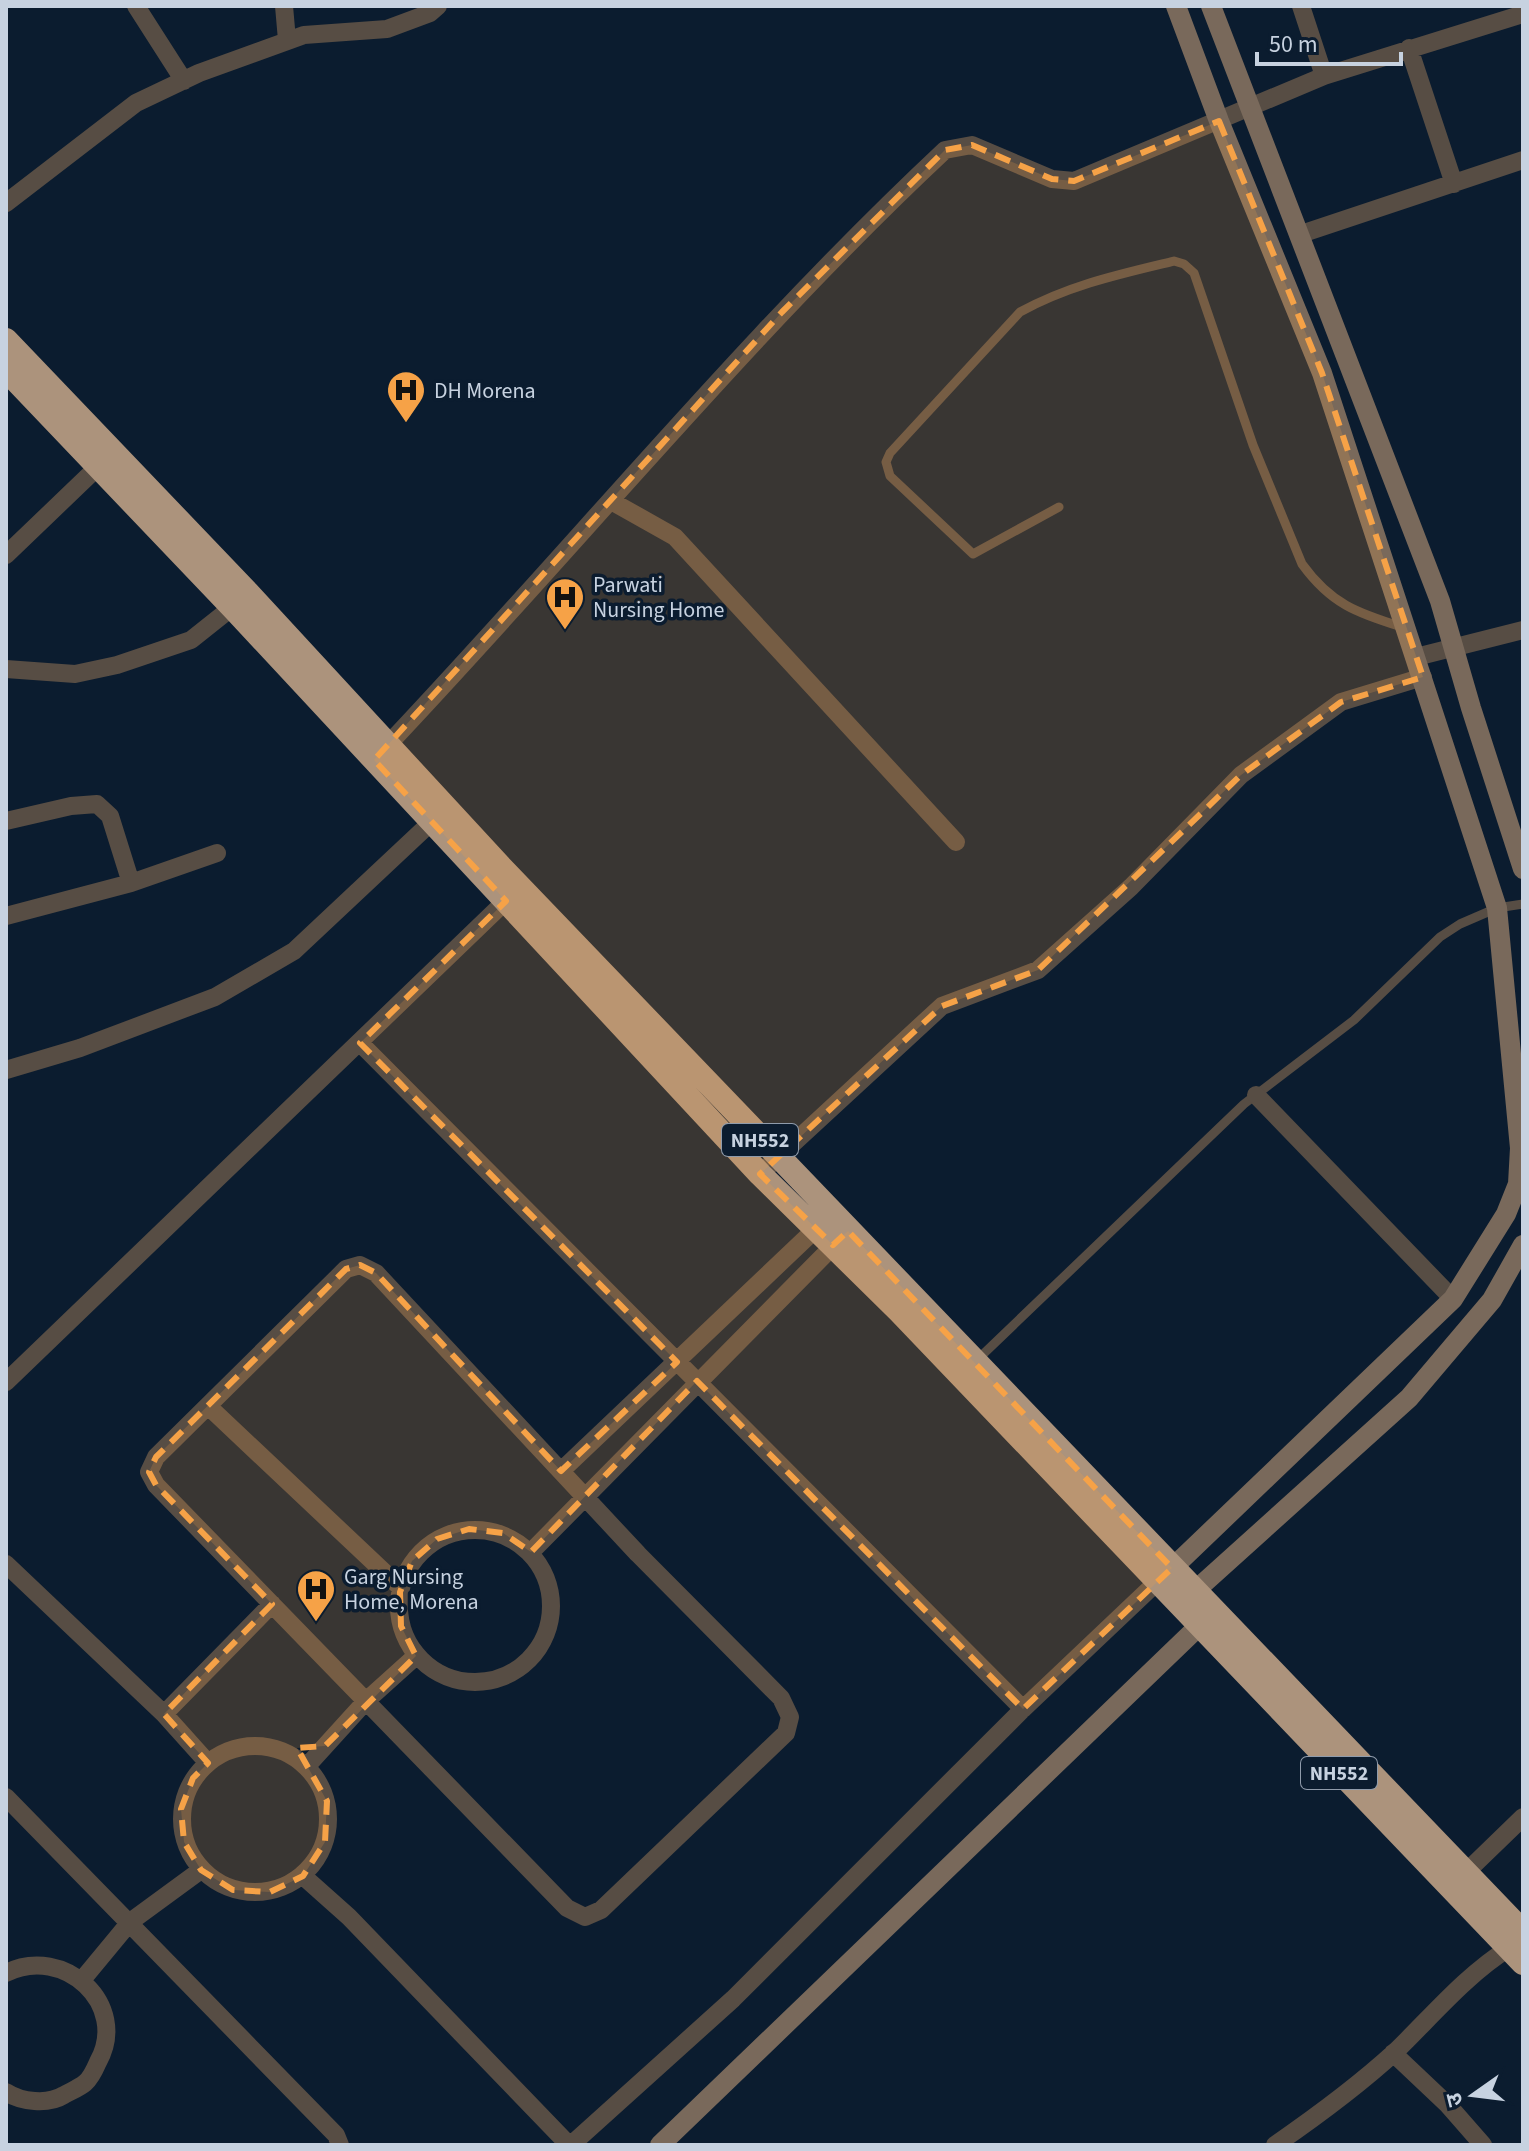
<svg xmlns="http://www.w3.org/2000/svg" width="1529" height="2151" viewBox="0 0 1529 2151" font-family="'Source Sans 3','Noto Sans Devanagari',sans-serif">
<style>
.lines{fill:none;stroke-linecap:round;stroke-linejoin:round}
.lane{stroke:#574d44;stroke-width:9}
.street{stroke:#574d44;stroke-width:18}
.secondary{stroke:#79695b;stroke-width:20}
.highway{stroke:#ac937c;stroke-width:24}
.marked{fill:#f6a247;fill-opacity:0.2;stroke:#f6a247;stroke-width:6;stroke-dasharray:16 10;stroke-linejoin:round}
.labels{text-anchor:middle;stroke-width:7;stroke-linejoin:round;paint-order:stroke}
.shield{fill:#0b1c2f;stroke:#8f9bab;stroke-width:2}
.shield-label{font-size:20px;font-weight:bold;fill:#c7d2e0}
.poi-label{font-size:22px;fill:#c7d2e0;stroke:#0b1c2f;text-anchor:start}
</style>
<rect width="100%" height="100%" fill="#0b1c2f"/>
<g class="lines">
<path class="lane" d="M1059 507 973 554 890 476 886 462 890 453 1020 312C1069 285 1120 274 1174 261L1184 264 1194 273 1253 445 1302 564C1331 604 1357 613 1402 627
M977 1360 1244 1104 1354 1020 1440 937 1460 924 1497 908 1523 904"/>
<path class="street" d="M136 6 184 81
M284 6 287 40
M1301 6 1324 76
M1409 48 1454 184
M6 203 136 103 199 73 304 35 387 29 430 13 438 6
M1301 234 1523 160
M611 501 675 537 956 842
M6 555 106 459
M1416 657 1523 630
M6 669 75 674 117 665 191 640 240 601
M381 752C570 553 744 338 945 150L972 145 1052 179 1074 181 1324 76 1523 14
M6 821 71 806 97 804 110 816 131 883
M6 916 131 883 217 853
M360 1043 1023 1709
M6 1070 80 1048 215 997 294 951 440 814
M1256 1095 1453 1299
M760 1174 942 1006 1038 970 1131 887 1241 775 1341 702 1423 677
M360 1265 376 1273 638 1554 781 1698 790 1717 786 1733 601 1910 585 1917 567 1908 156 1485 149 1472 156 1457 346 1269Z
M6 1382 514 893
M208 1406 401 1588
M561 1471 823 1222
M399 1606a76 76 0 1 1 152 0a76 76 0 1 1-152 0Z
M531 1552 841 1238
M6 1564 164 1714 208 1763
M164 1714 272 1604
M182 1819a73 73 0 1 1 146 0a73 73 0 1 1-146 0Z
M307 1766 366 1701 416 1656
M6 1797 336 2135 340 2145
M303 1876 349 1917 569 2145
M1458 1880 1523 1817
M6 1973C64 1944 130 2005 98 2062 95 2069 91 2078 85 2083 79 2088 71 2091 64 2095 48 2105 21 2102 6 2092
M82 1980 130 1922 201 1870
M1393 2053 1448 2105 1483 2145
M571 2145 733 1999 1023 1709 1158 1581
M1275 2145C1317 2116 1359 2085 1396 2051 1432 2016 1466 1975 1509 1948"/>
<path class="secondary" d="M1211 6 1440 601 1471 708 1523 869
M1164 1576 1453 1299 1506 1214 1518 1184 1520 1148 1497 908 1322 373 1219 121 1176 6
M1186 1599 1409 1398 1492 1300 1523 1245
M660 2145 1200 1625"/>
<path class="highway" d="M6 340 248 593 497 863 1523 1932
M6 370 234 609 760 1174 899 1311 1523 1963"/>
</g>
<path class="marked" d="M1219 121 1322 373 1423 677 1341 702 1241 775 1038 970 942 1006 760 1174 833 1245 848 1231 1172 1568 1023 1709 697 1381 531 1552 503 1533 469 1529 437 1539 412 1561 400 1592 401 1626 416 1656 325 1746 297 1748 327 1801 325 1842 303 1876 270 1892 233 1890 201 1870 184 1842 181 1809 193 1778 208 1763 164 1714 272 1604 156 1485 149 1472 156 1457 346 1269 360 1265 376 1273 561 1471 677 1362 360 1043 506 901 374 760 782 312 945 150 972 145 1052 179 1074 181Z"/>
<defs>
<g id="hospital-pin" transform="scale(2)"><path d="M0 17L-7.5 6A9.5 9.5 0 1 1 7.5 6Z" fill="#f6a247" stroke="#0b1c2f"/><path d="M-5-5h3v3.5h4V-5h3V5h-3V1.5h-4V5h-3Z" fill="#111"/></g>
</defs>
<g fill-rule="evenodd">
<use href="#hospital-pin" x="406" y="390"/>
<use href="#hospital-pin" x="565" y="597"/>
<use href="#hospital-pin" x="316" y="1589"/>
</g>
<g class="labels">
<g class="shield">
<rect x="722" y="1124" width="76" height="32" rx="6"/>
<rect x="1301" y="1757" width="76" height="32" rx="6"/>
</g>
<g class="shield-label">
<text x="760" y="1147">NH552</text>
<text x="1339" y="1780">NH552</text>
</g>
<g class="poi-label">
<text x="434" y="398">DH Morena</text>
<text x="593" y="592">Parwati<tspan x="593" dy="25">Nursing Home</tspan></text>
<text x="344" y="1584">Garg Nursing<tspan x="344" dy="25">Home, Morena</tspan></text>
</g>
</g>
<rect width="1529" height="2151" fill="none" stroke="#c7d2e0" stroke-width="16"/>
<g transform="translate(1473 2095) rotate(256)" stroke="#0b1c2f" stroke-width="6" paint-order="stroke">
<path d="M0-6L14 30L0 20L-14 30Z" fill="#c7d2e0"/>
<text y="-12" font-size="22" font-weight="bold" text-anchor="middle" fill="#c7d2e0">उ</text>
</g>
<path d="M1257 52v12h144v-12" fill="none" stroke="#c7d2e0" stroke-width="4"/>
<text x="1269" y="52" font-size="24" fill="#c7d2e0" stroke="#0b1c2f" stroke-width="6" paint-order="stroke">50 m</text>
</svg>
